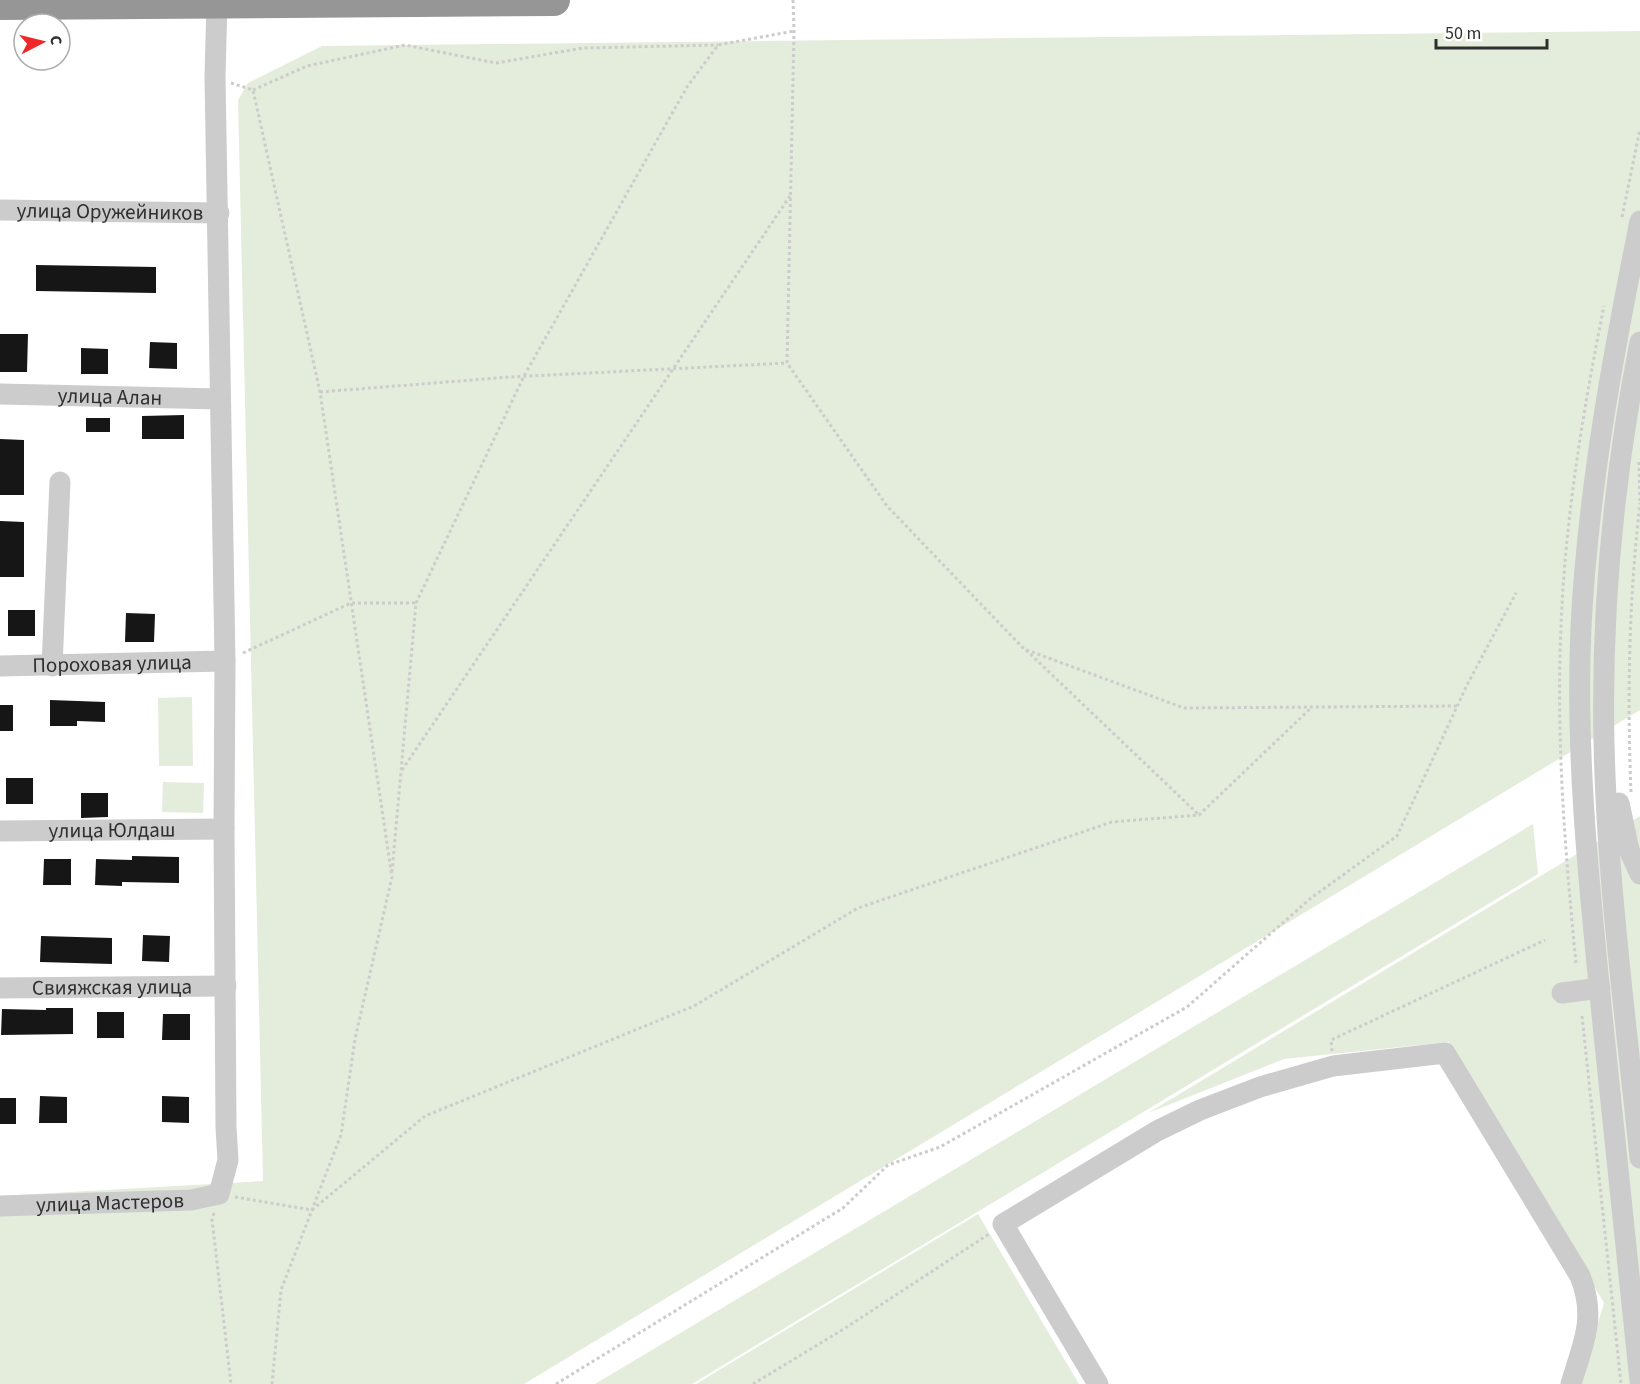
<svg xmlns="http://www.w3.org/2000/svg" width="1640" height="1384" viewBox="0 0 1640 1384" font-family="'Source Sans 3',sans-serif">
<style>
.green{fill:#e4eddc}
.building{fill:#161616}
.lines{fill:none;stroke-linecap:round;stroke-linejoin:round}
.path{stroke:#ccc;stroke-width:3;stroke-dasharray:3 3;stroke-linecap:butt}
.minor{stroke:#ccc;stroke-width:21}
.highway{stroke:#969696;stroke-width:32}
.labels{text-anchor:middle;stroke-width:6;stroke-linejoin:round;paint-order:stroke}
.street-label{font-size:21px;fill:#2f2f2f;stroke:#fff}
</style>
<rect width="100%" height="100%" fill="#fff"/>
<path class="green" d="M1640 31V710L524 1384H0V1196L263 1181 238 100 248 83 322 46Z
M192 697 193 766H159L158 698Z
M163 782 204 783 203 813 162 812Z
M1640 816V1384H1580L1604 1303 1449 1042 1284 1059 1148 1113Z
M1533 824 1538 874 692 1384H595Z
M978 1214 1079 1384H696Z"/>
<path class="building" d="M36 265 156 267V293L36 291Z
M0 334H28L27 372H0Z
M150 342 177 343V369L149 368Z
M81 348 108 349V374H81Z
M184 415V439H142V416Z
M86 418H110V432H86Z
M0 439 24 440V495H0Z
M0 521 24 522V577H0Z
M8 610H35V636H8Z
M126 613 155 614 154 642H125Z
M50 700 105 702V722L77 721V726H50Z
M0 705H13V731H0Z
M6 778H33V804H6Z
M81 793H108V817L81 818Z
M132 856 179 857V883L122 882V886L95 885 96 859 132 860Z
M44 859H71V885H43Z
M143 935 170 936 169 962 142 961Z
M41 936 112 938V964L40 962Z
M46 1008H73V1034L1 1035 2 1009 46 1010Z
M97 1012H124V1038H97Z
M163 1014H190V1040H162Z
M40 1096 67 1097V1123H39Z
M162 1096 189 1097V1123L162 1122Z
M0 1098H16V1124H0Z"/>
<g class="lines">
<path class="path" d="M793 0 794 31 787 363 887 506 1024 649 1184 708 1458 706
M231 83 253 90 320 392 392 877 355 1039 341 1135 281 1290 272 1384
M253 90 307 66 405 45 496 63 583 48 718 45
M1622 217 1640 129
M320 392 510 377 787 363
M1639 462 1640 502
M1026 650 1199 815
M243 653 351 603H416
M402 770 790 196
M1631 792C1627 695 1629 599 1640 503
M392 872 416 603 524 376 687 87 718 45 794 31
M1576 963C1565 851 1556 739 1561 627 1565 519 1583 411 1604 306
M1582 1016 1621 1384
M1332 1051 1331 1040 1545 940
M235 1197 312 1210 425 1116 694 1006 858 908 1112 822 1199 815 1312 707
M214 1213 212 1219 231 1384
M556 1384 843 1208 888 1165 940 1147 1187 1007 1311 898 1397 836 1467 685 1516 593
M753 1384 847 1327 989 1234"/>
<g class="minor">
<path id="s1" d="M0 210 219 213"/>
<path d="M1640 221C1613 355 1588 489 1581 627 1575 760 1590 892 1603 1025 1616 1143 1628 1262 1640 1381"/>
<path d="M1640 342C1614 474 1601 608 1604 743 1607 881 1626 1020 1640 1158"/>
<path id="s2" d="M0 394 220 399"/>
<path id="s3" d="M0 666 225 661"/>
<path d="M52 666 60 482"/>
<path d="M1619 803 1629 850 1640 874"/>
<path id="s4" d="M0 831 224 829"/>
<path id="s5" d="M0 988 226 986"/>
<path d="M1562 993 1600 988"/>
<path id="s6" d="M0 1206 191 1200 219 1194 228 1160 226 1127 224 829 225 661 215 77 217 2"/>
<path d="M1098 1384 1003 1224 1157 1131 1200 1110 1260 1087 1333 1066 1445 1053 1580 1276C1597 1318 1583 1343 1571 1384"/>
</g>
<path class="highway" d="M0 4 554 0"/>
</g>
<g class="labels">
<g class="street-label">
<text dy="7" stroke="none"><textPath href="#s1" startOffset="110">улица Оружейников</textPath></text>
<text dy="7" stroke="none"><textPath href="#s2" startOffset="110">улица Алан</textPath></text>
<text dy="7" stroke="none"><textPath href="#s3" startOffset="112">Пороховая улица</textPath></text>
<text dy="7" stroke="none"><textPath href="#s4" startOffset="112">улица Юлдаш</textPath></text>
<text dy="7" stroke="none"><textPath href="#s5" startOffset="112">Свияжская улица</textPath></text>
<text dy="7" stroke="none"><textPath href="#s6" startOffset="110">улица Мастеров</textPath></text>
</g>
</g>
<g transform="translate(42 42) rotate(83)"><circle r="28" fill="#ffffff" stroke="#acacac" stroke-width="1.5"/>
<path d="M0-4.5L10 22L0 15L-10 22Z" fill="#ef2729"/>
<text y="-9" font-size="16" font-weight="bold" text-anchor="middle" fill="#2f2f2f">С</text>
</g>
<path d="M1436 39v9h111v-9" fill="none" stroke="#2f2f2f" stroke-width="3"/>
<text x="1445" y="39" font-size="18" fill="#2f2f2f" stroke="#ffffff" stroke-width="4.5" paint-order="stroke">50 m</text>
</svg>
